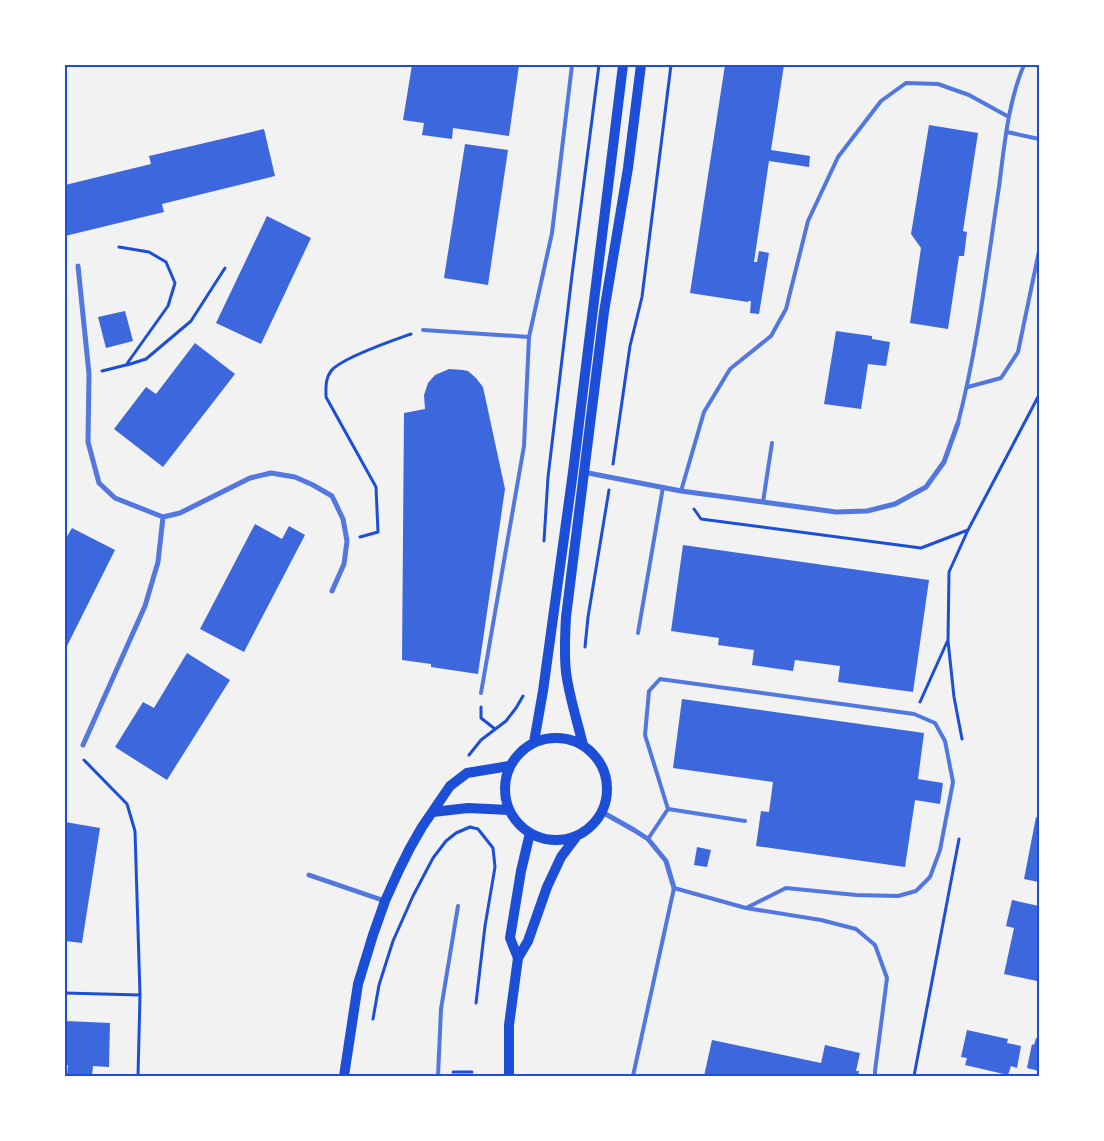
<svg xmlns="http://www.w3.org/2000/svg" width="1104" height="1141" viewBox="0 0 1104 1141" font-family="Quicksand,sans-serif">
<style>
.building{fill:#3d67dc}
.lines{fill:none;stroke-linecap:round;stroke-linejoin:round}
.path{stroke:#1d4ed8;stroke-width:3}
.service{stroke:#5277de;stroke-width:4}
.minor{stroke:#5277de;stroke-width:5}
.secondary{stroke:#1d4ed8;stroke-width:10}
.neatline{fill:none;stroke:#1d4ed8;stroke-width:2}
</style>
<rect width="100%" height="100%" fill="#f2f2f2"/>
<path class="building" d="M412 65H519L509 136 453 128 452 139 422 135 424 123 403 120Z
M725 65H784L771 150 810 156 809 167 769 161 754 262H757L759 251 769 253 759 314 750 313 751 301H748V302L690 293Z
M929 125 978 133 963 231 967 232 964 256H959L948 329 910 323 921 248 911 234Z
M264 129 275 176 162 204 164 212 65 236V185L151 164 149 156Z
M465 144 508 150 488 285 444 278Z
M267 216 311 238 261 344 216 323Z
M125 311 133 341 106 348 98 317Z
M836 331 872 336V339L890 342 886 366 868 364 861 409 824 404Z
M195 343 235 374 163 467 114 429 146 387 156 394Z
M449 369 463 370 468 371 476 378 483 387 505 489 478 674 431 667V664L402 660 404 413 425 409 424 395 428 383 435 375Z
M255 524 282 539 289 526 305 535 244 652 200 629Z
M72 528 115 550 65 650V540Z
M683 545 929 580 913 692 838 682 840 666 795 660 793 671 752 665 754 650 718 645 719 638 671 631Z
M187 653 230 680 167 780 115 747 143 702 154 708Z
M682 699 924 733 918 779 943 783 940 804 915 800 905 867 756 846 761 811 769 812 773 782 673 768Z
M1036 817H1039V882L1024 879Z
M65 822 100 828 82 943 65 941Z
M697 847 711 850 707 867 694 865Z
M1012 900 1039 906V979H1038L1037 981 1004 974 1014 928 1006 926Z
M66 1021 110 1023 109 1067 93 1066 92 1076H67L68 1065H65Z
M967 1030 1008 1039 1007 1043 1021 1046 1017 1068 1011 1066 1008 1075 965 1065 967 1058 961 1057Z
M1036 1038H1039V1071L1027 1068 1032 1044 1034 1045Z
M712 1040 821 1063 825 1045 860 1053 856 1071H859L858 1076H704Z"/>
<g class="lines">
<path class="path" d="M127 365 146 359 191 321 225 268
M102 371 126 365 168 306 175 283 166 262 149 252 119 247
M613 464 630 346 642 297 671 65
M694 509 701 519 921 548 968 530 1039 395
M360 537 378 532 376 487 326 397C326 387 325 379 331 371 341 358 394 340 411 334
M544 541 548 477 572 275 599 65
M585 647 588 617 609 490
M920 702 947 642
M481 707V718L495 729
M962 739 954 697 948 641 949 572 968 530
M469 755 481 740 506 721 516 708 523 696
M84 760 127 804 135 831 140 995 138 1076
M65 993 140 995
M373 1019 379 985 393 941 413 896 433 858 446 841 456 833 470 827 478 829 493 848 495 867 485 926 476 1003
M453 1072H472
M914 1076 959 839"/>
<path class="service" d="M1007 132 1039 139
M423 330 529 337
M968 387 1001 378 1018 352 1039 251
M958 423C978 346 987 266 999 187 1004 148 1008 102 1024 65
M681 491 704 412 730 369 771 336 786 309 808 221 838 157 881 101 906 83 938 84 969 95 1009 117
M763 502 772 443
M638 633 663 487
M481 693 524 446 529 337 552 233 572 65
M668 809 745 821
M648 839 668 809 645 735 649 691 660 679 914 714 935 723 945 741 953 782 940 850 930 877 916 891 898 896 856 895 786 888 746 908
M438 1076 441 1009 458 906
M633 1076 674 888 746 908 821 920 856 929 875 945 887 978 875 1071V1076"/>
<path class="minor" d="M78 266 89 374 88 442 99 483 115 498 163 517 180 513 250 478 271 473 295 477 313 485 332 496 343 519 347 541 344 564 332 591
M583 472 681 491 763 502 836 512 867 511 895 504 926 487 944 462 958 423
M83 745 145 606 158 562 163 517
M602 812 634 830 648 839 666 861 674 888
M309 875 385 901"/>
<path class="secondary" d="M505 789a51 51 0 1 1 102 0a51 51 0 1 1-102 0Z
M534 742 543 691 573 472 623 65
M583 745C577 720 569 696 566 672 564 654 565 635 566 617L604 312 628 168 641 65
M433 812 468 808 509 810
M518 958 510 938 521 871 530 833
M344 1076 358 984 373 935 385 901 399 870 410 848 422 827 450 786 467 773 509 766
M509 1076V1025L518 958 528 941 547 887 561 857 576 837"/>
</g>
<rect width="1104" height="1141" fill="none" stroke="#ffffff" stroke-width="132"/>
<rect x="66" y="66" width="972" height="1009" class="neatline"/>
</svg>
